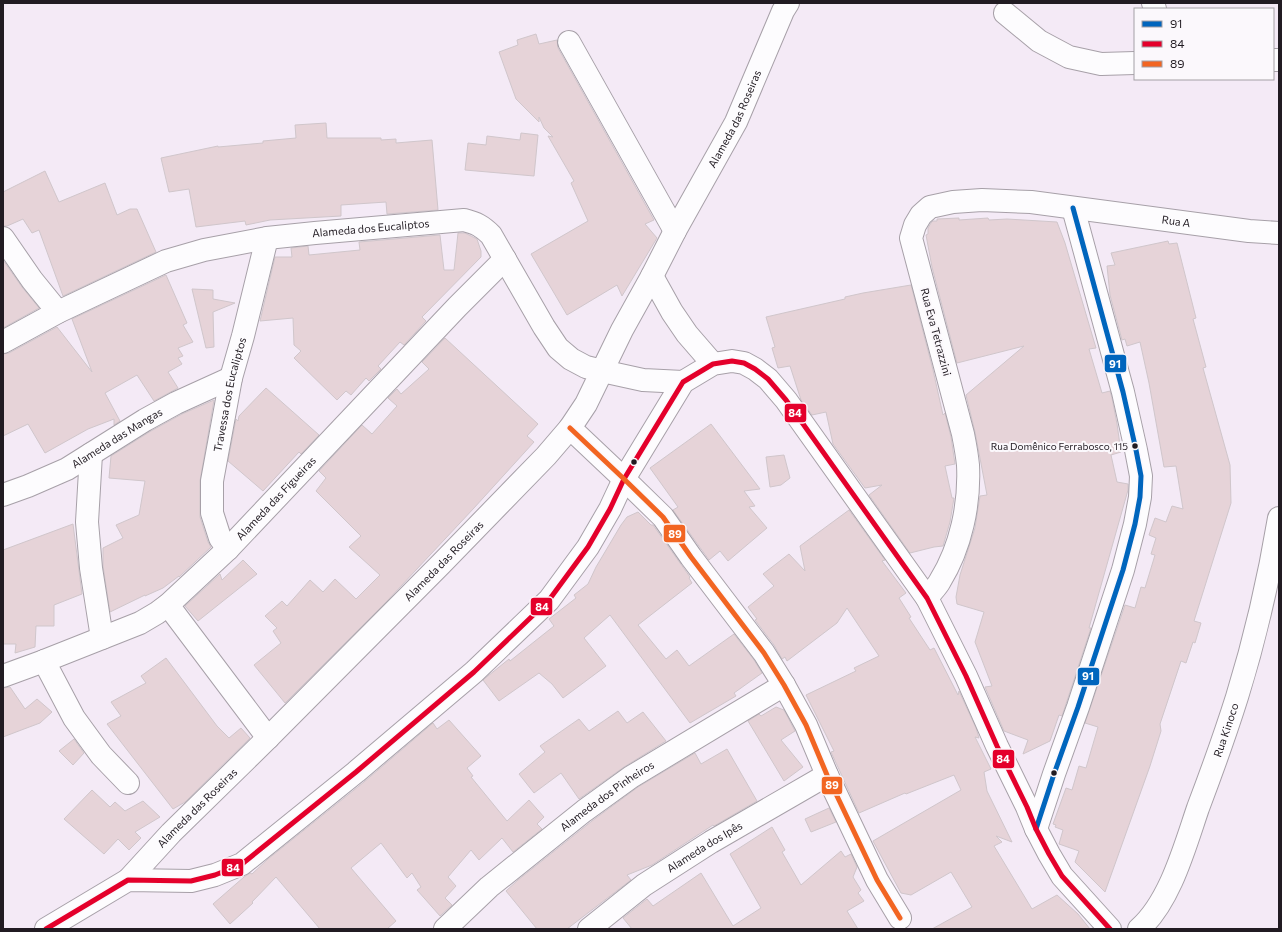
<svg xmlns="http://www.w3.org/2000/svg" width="1282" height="932" viewBox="0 0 1282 932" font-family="Commissioner,sans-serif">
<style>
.building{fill:#e6d3d8;stroke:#d0c6cb}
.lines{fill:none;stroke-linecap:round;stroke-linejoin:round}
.street-casing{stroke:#a7a0a8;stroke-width:24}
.street{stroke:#fdfcfe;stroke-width:22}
.bus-1-casing{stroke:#fbf8fc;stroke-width:8}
.bus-2-casing{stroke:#fbf8fc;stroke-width:8}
.bus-3-casing{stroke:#fbf8fc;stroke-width:8}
.bus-1{stroke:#0065bd;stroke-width:5}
.bus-2{stroke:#e4002b;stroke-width:5}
.bus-3{stroke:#f26522;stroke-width:5}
.bus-dot{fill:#211b22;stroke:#fbf8fc;stroke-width:1.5}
.labels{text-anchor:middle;stroke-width:4;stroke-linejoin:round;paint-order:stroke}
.bus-label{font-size:10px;fill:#211b22;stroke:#fbf8fc;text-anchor:end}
.street-label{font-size:11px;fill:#211b22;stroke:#fbf8fc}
.line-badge{stroke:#fbf8fc;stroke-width:1.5}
.badge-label{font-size:11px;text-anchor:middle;font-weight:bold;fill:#fff}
</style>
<rect width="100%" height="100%" fill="#f4eaf6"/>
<path class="building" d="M536 34 539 44 557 40 558 48 654 220 645 224 657 238 622 296 617 285 567 315 531 254 588 221 571 183 574 181 548 136 553 137 544 128 539 117V122L516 99 499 52 518 45 517 40Z
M326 123 327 138H381V140L396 139V143L432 140 438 210 387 214 386 202 341 205V216L270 220 246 225 245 221 196 227 189 189 169 192 161 158 218 146V147L263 143V141L296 138 295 125Z
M521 133 538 135 534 176 465 170 468 143 486 145 487 136 520 140Z
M45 171 59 202 105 183 117 215 130 209H137L156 252 63 296 39 230 32 233 23 219 7 226H3V192Z
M959 218V220L988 218 989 220 1007 219 1057 222 1065 243 1096 348 1089 349 1102 393 1110 391 1112 398 1117 424 1121 452 1111 455 1117 482 1128 484V490L1089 628H1091L1062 716 1059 715 1050 741 1023 754 1028 740 1004 731 985 687 992 686 975 642 984 612 957 604 956 597 960 575 975 528 980 496 987 495 975 432 966 395 1024 346 957 363 932 267 926 235 928 234V228L931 223 933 221H937V219Z
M458 233H465L477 239 481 251V257L422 317 426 321 404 345 400 342 378 366 381 369 369 381 366 378 351 395 346 391 337 400 294 358 301 351 294 345 293 318 260 321 275 257H292L291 248 308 246 309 255 360 250 359 242 440 235 444 270H454Z
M1168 241 1169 244 1177 243 1196 318 1193 319 1206 367 1203 368 1230 465 1231 503 1194 621 1201 623 1195 643 1193 642 1186 663 1181 661 1160 724 1161 731 1150 766 1105 892 1075 862 1079 851 1059 844 1063 830 1055 827 1056 825 1053 824 1066 788 1072 790 1079 766 1086 768 1098 727 1085 723 1125 605 1135 608 1141 587 1145 588 1155 555 1151 554 1156 538 1149 535 1155 518 1166 522 1172 506 1183 509 1176 466 1164 467 1149 383 1140 342 1127 346 1125 339 1122 340 1110 295 1107 266 1115 265 1111 253Z
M3 260 22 287 39 308 3 328Z
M166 275 187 323 183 325 193 342 178 348 183 356 178 358 182 364 168 372 178 388 154 401 137 375 105 393 120 421 114 425V419L88 429 45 453 28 424 3 436V354L9 353 57 327 92 372 72 319Z
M911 285 933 370 943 415 945 413 951 437 955 464 945 466 952 498H954L950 522 943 546 934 547 910 553 869 495 882 485 865 488 833 444 826 412 812 415 801 400 790 366 778 368 772 348 775 347 766 317 845 299V297L863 293Z
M192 289 213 290V299L235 303 213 312 214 347 206 348Z
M445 338 538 424 527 436 534 442 474 508 387 601 285 703 254 665 281 643 273 631 277 628 265 616 282 601 287 606 310 580 323 592 335 579 356 599 380 575 349 547 361 536 316 491 326 478 319 471 362 425 372 434 397 406 388 398 397 389 401 394 429 369 422 362Z
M266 388 319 435 301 454 299 452 263 491 228 461 236 419 238 421 239 416Z
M214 400 200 481V517L208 542 211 547 179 577V576L163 588 145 596V595L110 612 103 566V548L123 538 116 525 139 515 145 481 109 478 111 456 151 431 182 414Z
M711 424 760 489 744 491 755 506 749 507 767 528 728 561 720 551 709 560 673 510 678 507 650 468Z
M784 455 790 478 781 485 770 487 766 457Z
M849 510 885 560 882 561 906 593 899 598 911 617 909 618 930 650 934 648 958 695 959 691 976 728 979 738 975 737 991 769 984 772 987 791 1012 842 996 836 1002 842 994 846 1032 909 1057 895 1078 914 1090 929H932L972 907 951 872 911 895 901 893 873 841 961 790 954 775 906 794 905 793 859 813 831 752 834 751 806 695 856 671 854 668 879 656 847 608 837 623 787 661 785 657 782 659 774 645 755 620 757 619 748 607 774 586 763 574 789 554 805 571 800 546Z
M638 512 651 525H653L690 577 689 578 692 583 638 625 666 659 677 650 689 666 734 634 754 660 762 673 734 693 736 696 690 723 610 615 584 638 606 666 563 698 552 684 539 673 499 701 483 680 509 659 510 661 554 626 549 619 576 598 574 595 588 584 596 567 621 525 627 517Z
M73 524 82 594 54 605V626H36L35 647 15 653 16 644H3V550Z
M243 560 257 574 198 621 185 606 220 574 222 580Z
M166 658 217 726 229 738 241 728 250 738 185 802 173 809 107 724 121 716 111 702 146 683 141 676Z
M10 687 25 709 37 699 52 712 40 723 24 729 3 737V688Z
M776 707 784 710 795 731 781 740 803 767 784 781 748 721 759 714 761 716Z
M618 711 627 723 643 712 666 741 624 767 579 799 561 773 534 793 519 774 545 752 540 746 579 719 589 731Z
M449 720 481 756 467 768 473 776 471 777 507 821 529 800 544 817 537 824 542 829 513 852 502 838 479 860 471 850 448 877 456 886 445 898 452 905 440 916 417 890 421 887 412 873 407 878 381 843 351 868 396 921 387 929H320L276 877 252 902 253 903 230 924 213 904 244 877 250 873 252 874 268 859 364 782 433 723 437 729Z
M74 739 84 753 73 765 59 751Z
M727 749 757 801 714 826 713 825 652 865 627 875 631 880 567 929H537L506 891 518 880 592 821 638 787 695 753 701 764Z
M92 790 110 807 115 802 125 811 143 801 160 817 135 832 141 838 129 850 118 839 104 854 64 819Z
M829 808 836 822 811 832 805 819Z
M772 827 785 850 782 852 801 885 841 851 845 857 851 854 857 867 853 877 861 890 858 893 864 901 847 911 858 929H632L623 918 647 899 653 906 701 873 733 926 761 908 730 854Z"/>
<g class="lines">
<g class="street-casing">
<g id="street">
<path d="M1153 3 1155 9"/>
<path d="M1005 13 1039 41 1069 57 1101 64 1135 63"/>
<path d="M569 42 675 231"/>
<path d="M1273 60H1279"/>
<path d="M3 238 32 280 58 312"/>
<path d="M652 276 672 312 687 334 713 364"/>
<path id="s1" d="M3 342 58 312 166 261 204 250 267 238 315 233 464 220C476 223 482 226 491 235L544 327 558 348 571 359 586 367 602 371 643 380 683 382"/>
<path d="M570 428 624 479 663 517 691 557 764 653 784 685 806 725 827 775 877 880 900 918"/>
<path d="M91 454 87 522 91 568 102 638"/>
<path id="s2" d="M3 495 28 486 67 469 145 420 176 403 231 378"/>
<path id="s3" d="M228 549 220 538 212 513V481L231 378 243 336 267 238"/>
<path id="s4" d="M927 598C931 592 937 587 940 581 961 547 970 504 968 465 967 455 965 444 963 434L911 238 915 225 921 215 930 207 953 202 982 200 1031 202 1249 231 1279 233"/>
<path d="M168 605 268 738"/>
<path d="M44 661 74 718 101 755 128 783"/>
<path id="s5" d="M3 676 44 661 140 623 157 613 169 604 228 549 457 307 505 259"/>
<path d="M1036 829 1054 774 1078 707 1123 570 1135 524 1140 497 1141 476 1136 450 1123 392 1073 208"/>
<path id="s6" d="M128 880 171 833 268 738 441 564 546 456 570 428 586 404 622 330 652 276 675 231 736 122 783 11 788 3"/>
<path d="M46 929 128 880 191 881 215 875 242 864 356 772 474 672 549 600 588 547 610 509 624 479 683 382 713 364 732 361 744 363 755 369 768 379 786 400 927 598 966 676 997 746 1027 807 1036 829 1049 854 1062 876 1110 929"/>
<path id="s7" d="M445 929 489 887 584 811 631 777 784 685"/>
<path id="s8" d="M589 929 644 885 711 842 827 775"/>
<path id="s9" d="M1139 929C1170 902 1185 846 1198 808 1212 771 1225 735 1237 697 1255 639 1269 578 1279 518"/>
</g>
</g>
<use href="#street" class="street"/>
<g class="bus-1-casing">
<path id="bus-1" d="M1036 829 1054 774 1078 707 1123 570 1135 524 1140 497 1141 476 1136 450 1123 392 1073 208"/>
</g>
<g class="bus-2-casing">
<path id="bus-2" d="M46 929 128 880 191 881 215 875 242 864 356 772 474 672 549 600 588 547 610 509 624 479 683 382 713 364 732 361 744 363 755 369 768 379 786 400 927 598 966 676 997 746 1027 807 1036 829 1049 854 1062 876 1110 929"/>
</g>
<g class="bus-3-casing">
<path id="bus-3" d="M570 428 624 479 663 517 691 557 764 653 784 685 806 725 827 775 877 880 900 918"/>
</g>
<use href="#bus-1" class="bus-1"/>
<use href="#bus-2" class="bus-2"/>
<use href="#bus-3" class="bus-3"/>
</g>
<g class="bus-dot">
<circle cx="1135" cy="446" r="3.5"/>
<circle cx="634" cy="462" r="3.5"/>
<circle cx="1054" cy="773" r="3.5"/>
</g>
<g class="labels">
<g class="bus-label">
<text x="1128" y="450">Rua Domênico Ferrabosco, 115</text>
</g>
<g class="street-label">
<text dy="4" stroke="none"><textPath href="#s6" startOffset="983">Alameda das Roseiras</textPath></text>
<text dy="4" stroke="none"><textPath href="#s4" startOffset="662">Rua A</textPath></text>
<text dy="4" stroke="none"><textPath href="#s1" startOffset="390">Alameda dos Eucaliptos</textPath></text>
<text transform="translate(936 332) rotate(75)" y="4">Rua Eva Tetrazzini</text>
<text dy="4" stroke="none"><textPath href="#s3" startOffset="160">Travessa dos Eucaliptos</textPath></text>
<text dy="4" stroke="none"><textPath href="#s2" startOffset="128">Alameda das Mangas</textPath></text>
<text dy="4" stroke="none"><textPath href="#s5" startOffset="332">Alameda das Figueiras</textPath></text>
<text dy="4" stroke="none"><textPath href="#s6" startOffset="449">Alameda das Roseiras</textPath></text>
<text dy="4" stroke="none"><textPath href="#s9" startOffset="219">Rua Kinoco</textPath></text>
<text dy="4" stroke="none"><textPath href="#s7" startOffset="210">Alameda dos Pinheiros</textPath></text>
<text dy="4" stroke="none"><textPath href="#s6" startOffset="100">Alameda das Roseiras</textPath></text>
<text dy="4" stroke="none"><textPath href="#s8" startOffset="142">Alameda dos Ipês</textPath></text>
</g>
</g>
<g class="line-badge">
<rect x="1104" y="354" width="23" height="19" rx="4" fill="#0065bd"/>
<rect x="784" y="403" width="23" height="20" rx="4" fill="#e4002b"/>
<rect x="663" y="524" width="23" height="19" rx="4" fill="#f26522"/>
<rect x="530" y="597" width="23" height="19" rx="4" fill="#e4002b"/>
<rect x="1077" y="667" width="23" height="19" rx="4" fill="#0065bd"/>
<rect x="992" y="749" width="23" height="20" rx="4" fill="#e4002b"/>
<rect x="821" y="776" width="22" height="19" rx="4" fill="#f26522"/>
<rect x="221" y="858" width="23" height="19" rx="4" fill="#e4002b"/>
</g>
<g class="badge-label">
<text x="1115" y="368">91</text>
<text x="795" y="417">84</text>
<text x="675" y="538">89</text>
<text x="542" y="611">84</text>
<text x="1088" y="680">91</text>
<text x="1003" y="763">84</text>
<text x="832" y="789">89</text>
<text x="233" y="872">84</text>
</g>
<rect width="1282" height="932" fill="none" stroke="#211b22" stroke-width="8"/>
<rect x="1134" y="8" width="140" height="72" fill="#fbf8fc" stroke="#a4a0a5"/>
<rect x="1142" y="21" width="20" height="6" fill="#0065bd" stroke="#a4a0a5"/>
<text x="1170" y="28" font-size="12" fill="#211b22">91</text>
<rect x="1142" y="41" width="20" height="6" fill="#e4002b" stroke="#a4a0a5"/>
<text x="1170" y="48" font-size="12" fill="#211b22">84</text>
<rect x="1142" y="61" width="20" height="6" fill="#f26522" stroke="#a4a0a5"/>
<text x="1170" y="68" font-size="12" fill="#211b22">89</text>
</svg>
